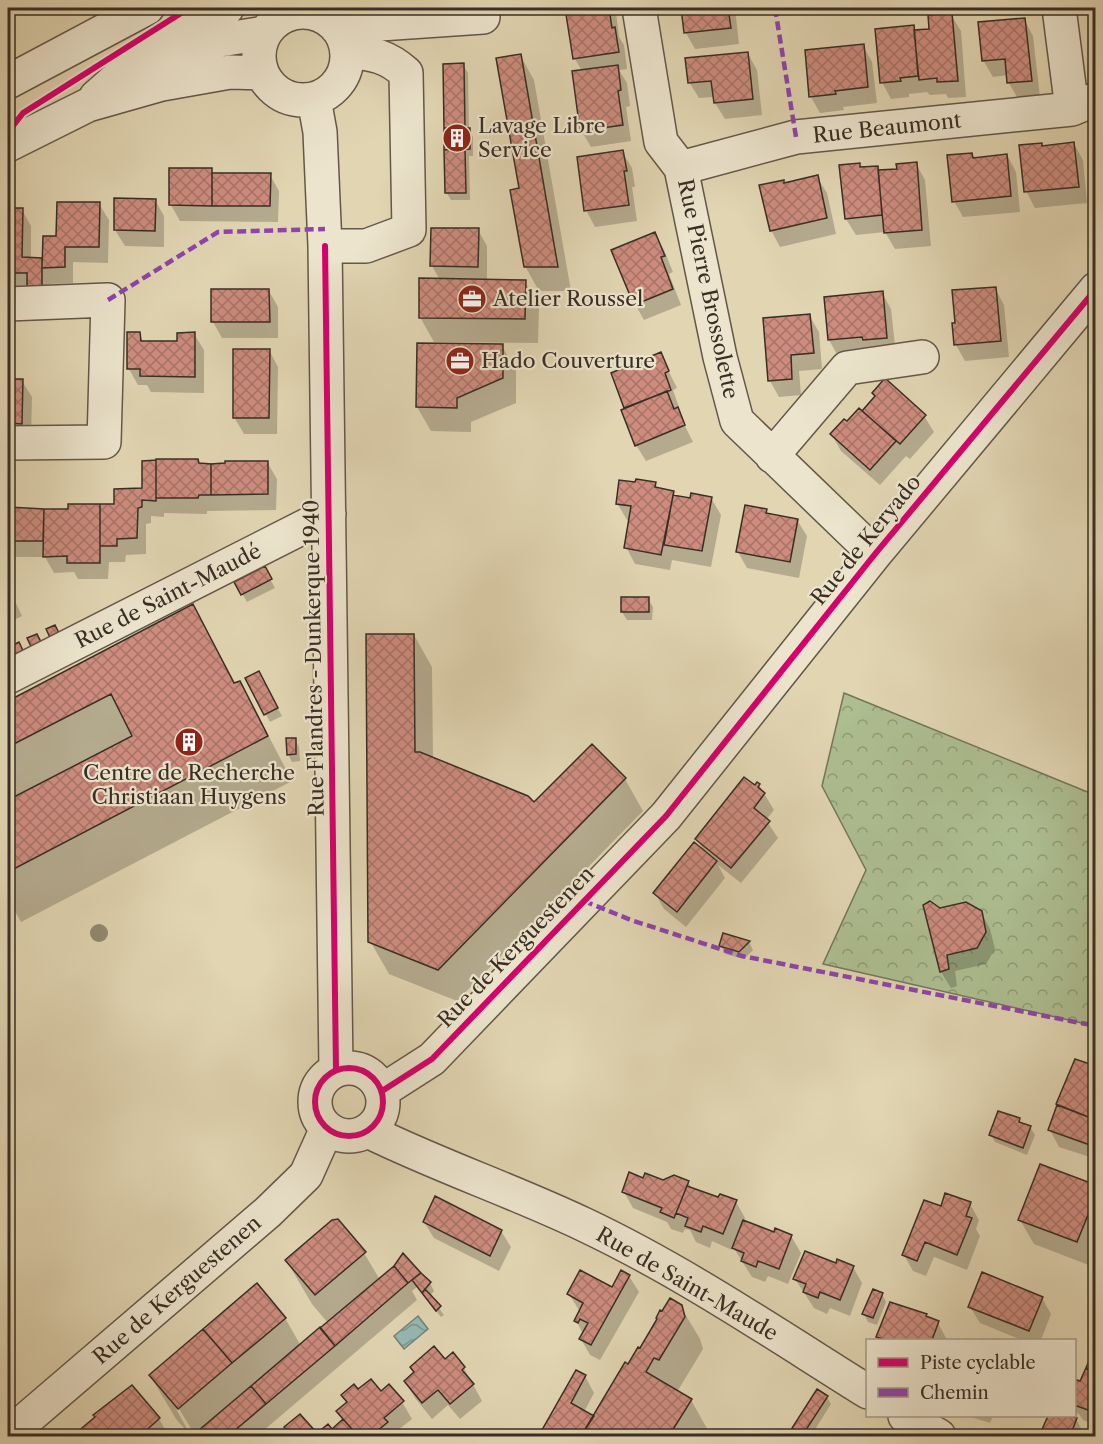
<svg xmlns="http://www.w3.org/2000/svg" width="1103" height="1444" viewBox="0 0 1103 1444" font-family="'Libre Caslon Text',serif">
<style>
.forest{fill:url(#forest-crowns);stroke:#73765a;stroke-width:1.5}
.water{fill:url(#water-waves);stroke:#708179;stroke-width:1.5}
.shadow{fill:#0003}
.building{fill:url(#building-cross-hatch);stroke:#392e24;stroke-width:1.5}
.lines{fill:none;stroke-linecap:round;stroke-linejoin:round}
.minor-casing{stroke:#635848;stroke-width:36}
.minor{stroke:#ece4cd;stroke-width:33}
.quiet{stroke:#8e44ad;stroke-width:4.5;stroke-dasharray:9 4.5;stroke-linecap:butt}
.cycleway-casing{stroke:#ece4cd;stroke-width:10}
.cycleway{stroke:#d6006c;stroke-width:6}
.tree{fill:#918970}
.labels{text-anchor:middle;stroke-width:4.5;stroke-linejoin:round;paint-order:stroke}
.poi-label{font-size:21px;fill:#392e24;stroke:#ece4cd;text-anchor:start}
.street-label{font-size:21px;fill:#392e24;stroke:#ece4cd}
</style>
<defs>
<pattern id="forest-crowns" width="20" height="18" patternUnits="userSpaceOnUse" patternTransform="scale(1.5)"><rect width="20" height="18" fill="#adbe91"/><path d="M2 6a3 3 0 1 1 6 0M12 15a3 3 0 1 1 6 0" fill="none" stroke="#8e9b76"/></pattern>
<pattern id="water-waves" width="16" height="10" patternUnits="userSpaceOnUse" patternTransform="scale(1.5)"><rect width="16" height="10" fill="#95b8b2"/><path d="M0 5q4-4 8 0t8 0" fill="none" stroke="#7b9691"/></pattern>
<pattern id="building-cross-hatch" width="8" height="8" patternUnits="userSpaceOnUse" patternTransform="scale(1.5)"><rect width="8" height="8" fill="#cd8c7e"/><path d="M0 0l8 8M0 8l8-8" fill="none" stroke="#a77367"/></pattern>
</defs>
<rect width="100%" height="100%" fill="#e1d5b2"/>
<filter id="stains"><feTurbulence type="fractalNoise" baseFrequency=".00333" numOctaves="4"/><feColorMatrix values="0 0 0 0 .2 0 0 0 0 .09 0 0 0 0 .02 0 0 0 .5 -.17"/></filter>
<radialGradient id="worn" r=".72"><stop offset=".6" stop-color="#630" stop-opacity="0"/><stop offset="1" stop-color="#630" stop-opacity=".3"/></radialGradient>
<path class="forest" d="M844 693 1095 795V1026L823 964 866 870 822 786Z"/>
<path class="water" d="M418 1316 428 1329 404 1349 394 1336Z"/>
<path class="shadow" d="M567 8H613L616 12 619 37 624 45 627 69 619 70 627 83 630 106 626 107 631 141 591 147 581 130 582 71 575 59Z
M687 8H735L739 44 695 49 686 33Z
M951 15 961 31 966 97 948 98 946 94 930 95 927 92 909 94V97L891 99 882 82 913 27 916 31 930 30Z
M1024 19 1033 36 1040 97 1018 99 1009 83 1008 75 993 77 983 60Z
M863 46 872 62 877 103 843 107 844 110 820 113 811 97 807 52Z
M748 54 757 70 762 115 725 119 715 103V97L699 98 689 82Z
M520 55 534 80 571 291H539L525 266 521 189Z
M463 65 468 73 469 129 473 137V156H469L470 200H451L446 192Z
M1074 144 1083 160 1087 203 1035 208 1026 191Z
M622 152 632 168 635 187H632L637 221 595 227 586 210Z
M971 154 974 159 1007 155 1016 172 1020 212 963 217 954 201Z
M916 164 925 180 931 246 895 249 885 232 856 235 846 219 859 165 861 169 877 168 880 172 898 170Z
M211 170 214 174 270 175 279 191 278 222 180 221 171 205Z
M817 177 827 193 836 234 780 247 771 230 785 185Z
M155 200 164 216V247L125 246 115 230Z
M99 204 109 220 108 263 73 262V283L51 284 50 303 8 286V209L22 210 31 226V259L44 260 57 237Z
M478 230 487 246V281L525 282 539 306 538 343 434 342 420 317 440 280 432 266Z
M654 234 664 250 673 272 669 274 681 305 644 320 635 304Z
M995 288 1004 305 1009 357 965 361 956 345 954 324Z
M269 291 278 307V338H222L213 322Z
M882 293 891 309 896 354 838 356 829 340Z
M809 315 819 332 822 369 799 371 801 395 779 397 770 381Z
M139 334 144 343H179L194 334 204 350V393L151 392 147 385H138L129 369Z
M502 346 516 370V403L471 422V432L431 431 417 407Z
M269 350 278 367 277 434H244L234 417Z
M660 354 677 388 673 390 679 407 676 408 693 442 646 461 636 445 626 409 612 374Z
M8 381H22L32 397 31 439 8 451Z
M873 393 924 416 934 432 910 459 906 456 880 485 841 451 832 435 862 413 876 398Z
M267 462 277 479 276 510 207 511V514L164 513V517L151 516V523L146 524V554L126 555 125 562H109L108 579H78L74 572 54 573 45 557H8V508L30 509 32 511 69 510 115 506 143 490 200 465Z
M655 484 658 489 673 492 676 497 692 500 711 498 721 515 711 567 672 560 670 570 635 564 626 547 630 520H627L617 503Z
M766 511 768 515 797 520 807 536 799 578 747 568 738 552Z
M264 568 275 588 247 602 236 583Z
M8 586 22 616 8 623Z
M648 599 653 607 652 620H627L622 612Z
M193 606 236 684 239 683 264 727 292 781 21 922 8 899V702Z
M414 635 432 667 433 759 534 804 625 779 643 811 457 1001 389 974 370 941Z
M258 673 282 716 270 722 247 678Z
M295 739 299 747 300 761 292 762 288 754Z
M759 785 774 810 766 820 778 838 741 883 718 865 725 878 686 927 664 909 655 893 704 852 697 839Z
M939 909 981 912 990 929 995 949 986 964 955 971 957 986 951 988 941 972Z
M749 942 753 950 744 959 725 954 721 946Z
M1096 1067V1159L1059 1147 1050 1130 1058 1104Z
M1019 1120 1022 1124 1030 1127 1035 1135 1027 1155 995 1142 991 1135Z
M644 1180 688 1182 692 1189 719 1199 736 1202 745 1218 743 1222 775 1234 791 1236 801 1253 788 1284 768 1276 765 1282 752 1277 733 1247 732 1250 712 1241 710 1248 696 1242 690 1230 685 1229 683 1233 671 1229 667 1222 633 1208 624 1192Z
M1096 1187V1254L1091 1266 1034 1244 1020 1220Z
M970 1204 979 1220 976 1229 980 1236 967 1270 934 1257 926 1276 913 1271 904 1255 941 1208Z
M424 1222 501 1231 511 1247 499 1271 434 1238Z
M364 1253 380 1280 394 1268 403 1255 430 1283 434 1291 430 1296 444 1315 441 1317 417 1287 412 1291 417 1300 257 1436H193L195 1435 178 1407 176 1409 191 1436 176 1419 150 1375 285 1318 301 1346 328 1323 312 1304 286 1260Z
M837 1265 853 1267 862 1283 850 1316 830 1308 827 1314 814 1308 795 1279Z
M629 1276 639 1292 600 1360 590 1355 581 1339 583 1334 576 1320 580 1312 569 1294 612 1289Z
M882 1294 886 1302 877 1325 868 1322 864 1314Z
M1042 1298 1051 1314 1041 1340H1022L980 1323 970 1307Z
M681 1307 700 1339 703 1349 677 1392 691 1400 709 1432 706 1436H547L544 1430 585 1376 594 1393 584 1412 592 1417 640 1350Z
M926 1315 928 1318 938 1323 947 1340H880L878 1337Z
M1096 1347V1425L1083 1420 1079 1414 1074 1412V1380L1081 1383Z
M445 1361 464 1368 482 1401 460 1419 448 1405 432 1419 415 1398 405 1382Z
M8 1386 12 1393 8 1396Z
M389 1386 402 1402 412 1419 393 1434 394 1436H291L286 1428 317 1435 332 1431 344 1421 338 1411 347 1403 343 1396 358 1391 381 1393Z
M827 1397 831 1404 811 1436H799L794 1428Z
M968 1416H993L990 1423Z
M1049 1416H1067L1076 1419 1085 1436H1041Z
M159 1419 169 1436H81L79 1433Z"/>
<path class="building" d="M565 8H609L612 28 615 27 619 52 573 59Z
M681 8H728L731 28 684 33Z
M952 13 958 81 937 82V78L919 80 914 30 929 29 928 15Z
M1025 18 1032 81 1007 83 1005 59 982 61 978 22Z
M914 25 918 76 900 78 901 81 880 83 875 29Z
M864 44 868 87 835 91 836 94 809 97 805 50Z
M748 52 753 99 714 103 711 81 688 83 685 58Z
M521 54 558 267H524L510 190 519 188 496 58Z
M464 63 465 128H444L443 64Z
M618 65 621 90 618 91 623 125 580 131 572 71Z
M444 128H470V149L444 150Z
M1074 142 1079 187 1024 192 1019 145 1042 143V146Z
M465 149 466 193H445L444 150Z
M623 150 627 171H624L629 205 584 211 577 157Z
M972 153 973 158 1007 154 1011 196 952 202 947 155Z
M917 162 922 230 884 233 878 170 897 169 896 164Z
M860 163V167L878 166 882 215 845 219 839 165Z
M169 168H212V206L169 205Z
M212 173H271L270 206H212Z
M818 175 827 218 770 231 759 185 784 180V183Z
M114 198 156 199 155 231 114 230Z
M57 202H100L99 247H65V267L42 268 43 236H56Z
M8 208H23L22 257 42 258V287H27V273H8Z
M431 228H479L478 267 430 266Z
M655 232 665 256 661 257 673 289 634 305 611 250Z
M419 278 526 280 525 319 419 318Z
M996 287 1001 341 954 345 952 323H955L952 290Z
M211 289H269L270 322H211Z
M883 291 887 338 863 340 862 337 828 340 824 297Z
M810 314 814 353 791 355 792 379 768 381 763 318Z
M127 332H140L141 341H177V333L195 332V377L140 376V369H127Z
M417 343 503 344V378L457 398V408L416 407Z
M233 349H270L269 418H233Z
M661 352 669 371 665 373 671 390 624 408 611 373Z
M885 378 926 415 900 444 862 411 875 396 872 393Z
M8 379H23L22 424 8 423Z
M667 391 674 409 678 407 685 425 635 446 621 410Z
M859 408 896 441 870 470 830 434 844 419 847 421Z
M156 459H198L199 463 211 464V495H199L198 498H156Z
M156 460V501L142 500V507L138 508 137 538 117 539V546H100V504H114V489L142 488V461Z
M225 461H268V494L211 495V464L225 463Z
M636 479 656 482 655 487 674 491 661 555 624 548 631 506 616 504 619 480 635 482Z
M691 493 712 497 702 551 664 545 673 495 690 498Z
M68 504H100V563H67V556L43 557 44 509H68Z
M745 505 767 509 766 513 798 519 790 562 736 552Z
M8 507 44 509 43 541H8Z
M265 566 272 579 241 595 234 582Z
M621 597H649V612H621Z
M193 604 234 683 240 681 268 736 8 872V789L12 798 132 736 111 694 8 747V701Z
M55 625 62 639 53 644 46 629Z
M37 634 44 648 34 653 27 638Z
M366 634H414L415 752H420L528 796 534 802 592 744 626 778 438 970 368 942Z
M19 642 26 657 17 661 9 647Z
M259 671 278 708 264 715 245 678Z
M286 738H296V754L287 755Z
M744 777 755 785 757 782 760 784 758 787 765 793 754 808 770 821 731 868 695 839Z
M694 842 717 861 677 912 653 893Z
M930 901 940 908 966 902 982 911 986 932 977 948 947 955 949 969 940 972 923 905Z
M723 933 750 941 739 952 719 946Z
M1075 1059 1096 1066V1120L1056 1104Z
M1057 1105 1096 1120V1132L1090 1145 1048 1130Z
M998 1111 1020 1118 1019 1122 1031 1126 1023 1148 989 1135Z
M1040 1164 1096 1185V1195L1077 1242 1018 1220Z
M629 1172 643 1178 645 1173 663 1180 674 1175 689 1181 674 1218 660 1212 662 1208 622 1192Z
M687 1186 718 1197 720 1194 737 1200 723 1234 703 1226 701 1232 685 1226 688 1218 676 1213Z
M945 1193 971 1202 966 1216 972 1218 957 1255 925 1242 917 1261 902 1255 924 1200 941 1206Z
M435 1196 502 1230 490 1256 423 1222Z
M338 1219 366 1252 315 1295 285 1260 332 1220Z
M743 1220 774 1232 775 1228 792 1235 779 1269 758 1261 756 1267 741 1261 744 1253 732 1248Z
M805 1251 836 1263 837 1259 854 1266 840 1300 820 1292 818 1298 803 1292 806 1284 793 1279Z
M403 1253 421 1273 408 1283 394 1266Z
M394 1266 408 1283 335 1346 320 1328Z
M580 1270 612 1287 621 1270 630 1275 591 1345 579 1339 588 1323 580 1319 578 1323 574 1321 583 1303 567 1294Z
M982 1272 1043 1297 1029 1331 968 1307Z
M421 1273 431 1282 422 1293 412 1280Z
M257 1283 286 1318 232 1363 203 1329Z
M425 1289 441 1306 436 1311 422 1293Z
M873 1289 883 1293 873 1318 862 1314Z
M670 1298 682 1305 685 1317 659 1360 654 1358 646 1372 692 1399 669 1436H581L625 1362 628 1364 638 1347 640 1348 657 1319 656 1318 660 1310 662 1311Z
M890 1302 927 1314 926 1316 939 1321 932 1340H886L876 1337Z
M320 1327 335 1346 266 1404 251 1386Z
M203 1329 232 1363 178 1409 149 1375Z
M1096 1343V1372L1086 1368Z
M434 1346 445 1359 453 1352 465 1367 462 1370 474 1384 450 1404 438 1390 422 1403 404 1381 414 1372 410 1367Z
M1086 1368 1096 1372V1413L1074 1405V1379L1080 1381Z
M576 1370 586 1375 571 1403 594 1416 581 1436H553L542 1430Z
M371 1379 381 1391 389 1384 404 1401 384 1418 388 1422 371 1436H358L336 1411 347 1402 341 1395 354 1384 358 1389Z
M132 1385 160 1418 141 1435 142 1436H80L77 1432 95 1417 93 1415Z
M251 1386 266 1404 228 1436H192Z
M817 1389 828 1396 802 1436 792 1428Z
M300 1414 317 1433 328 1424 332 1429 343 1419 358 1436H292L284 1427Z
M1048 1416H1071L1077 1418 1072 1431 1085 1436H1039Z"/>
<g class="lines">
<g class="minor-casing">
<path id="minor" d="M639 8 661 142 681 168 720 357 737 421 875 554
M1059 8 1072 109
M259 56a44 44 0 1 1 88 0a44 44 0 1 1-88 0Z
M343 37 365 25 483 17V8
M172 59 220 40 265 33
M8 82 147 8
M96 97 121 75 227 8
M314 99 320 132 325 246 336 1070
M8 145 88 105 162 84 230 72 262 73
M681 168 796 137 1072 109 1096 99
M325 246H366L409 230 406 73C386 55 372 54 347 51
M8 304 108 300 104 442 8 443
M772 456 847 368 922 357
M8 677 329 514
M315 1102a34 34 0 1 1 68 0a34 34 0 1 1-68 0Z
M382 1091 432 1059 666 816 875 554 1096 289
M368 1131C439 1166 514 1191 585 1225 684 1272 775 1334 868 1392
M905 1416 939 1436
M8 1435 268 1212 306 1175 327 1128"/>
</g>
<use href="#minor" class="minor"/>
<path class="quiet" d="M775 8 796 137
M1093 100 1096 109
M108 300 218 232 325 229
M584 901 631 920 742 956 1096 1026"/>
<g class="cycleway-casing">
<path id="cycleway" d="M8 132 23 113 189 8
M325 246 336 1070
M315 1102a34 34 0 1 1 68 0a34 34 0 1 1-68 0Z
M382 1091 432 1059 666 816 875 554 1096 289"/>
</g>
<use href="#cycleway" class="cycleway"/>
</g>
<circle class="tree" cx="99" cy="933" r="9"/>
<defs>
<g id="building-disc" transform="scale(1.5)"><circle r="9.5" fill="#8f2418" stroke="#ece4cd"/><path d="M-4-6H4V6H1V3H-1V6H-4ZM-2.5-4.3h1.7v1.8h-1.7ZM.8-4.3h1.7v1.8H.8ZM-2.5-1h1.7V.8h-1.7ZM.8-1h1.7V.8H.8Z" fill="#fff"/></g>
<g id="office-disc" transform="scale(1.5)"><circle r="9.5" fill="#8f2418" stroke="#ece4cd"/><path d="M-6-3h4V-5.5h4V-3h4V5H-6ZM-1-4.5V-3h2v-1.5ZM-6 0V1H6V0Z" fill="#fff"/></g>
</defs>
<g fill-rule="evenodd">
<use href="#building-disc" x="457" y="138"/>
<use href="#office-disc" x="472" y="299"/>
<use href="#office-disc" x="460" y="361"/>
<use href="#building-disc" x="189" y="742"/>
</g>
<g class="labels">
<g class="poi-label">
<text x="478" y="133">Lavage Libre<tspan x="478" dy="24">Service</tspan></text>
<text x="493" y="306">Atelier Roussel</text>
<text x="481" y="368">Hado Couverture</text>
<text x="189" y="780" text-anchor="middle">Centre de Recherche<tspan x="189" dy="24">Christiaan Huygens</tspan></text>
</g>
<g class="street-label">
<text transform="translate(887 128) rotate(-6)" y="7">Rue Beaumont</text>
<text transform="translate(708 289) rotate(78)" y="7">Rue Pierre Brossolette</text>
<text transform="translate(866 540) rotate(-51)" y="7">Rue de Keryado</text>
<text transform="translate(168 596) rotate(-27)" y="7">Rue de Saint-Maudé</text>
<text transform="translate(314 658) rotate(-91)" y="7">Rue Flandres - Dunkerque 1940</text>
<text transform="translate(516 947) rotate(-46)" y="7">Rue de Kerguestenen</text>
<text transform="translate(687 1284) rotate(30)" y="7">Rue de Saint-Maude</text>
<text transform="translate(177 1290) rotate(-41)" y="7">Rue de Kerguestenen</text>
</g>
</g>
<rect width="1103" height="1444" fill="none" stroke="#e1d5b2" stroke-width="30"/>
<rect x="9" y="9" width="1085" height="1426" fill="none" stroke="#392e24" stroke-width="3"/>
<rect x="15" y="15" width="1073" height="1414" fill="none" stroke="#392e24" stroke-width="1.5"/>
<rect x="866" y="1339" width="210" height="78" fill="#ece4cd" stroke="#a49b89" stroke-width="1.5"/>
<rect x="878" y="1358" width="30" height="9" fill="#d6006c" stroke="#a49b89" stroke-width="1.5"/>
<text x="920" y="1369" font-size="18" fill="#392e24">Piste cyclable</text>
<rect x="878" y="1388" width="30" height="9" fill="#8e44ad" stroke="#a49b89" stroke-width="1.5"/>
<text x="920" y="1399" font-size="18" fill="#392e24">Chemin</text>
<rect width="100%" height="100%" filter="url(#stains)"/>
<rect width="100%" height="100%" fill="url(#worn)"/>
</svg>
